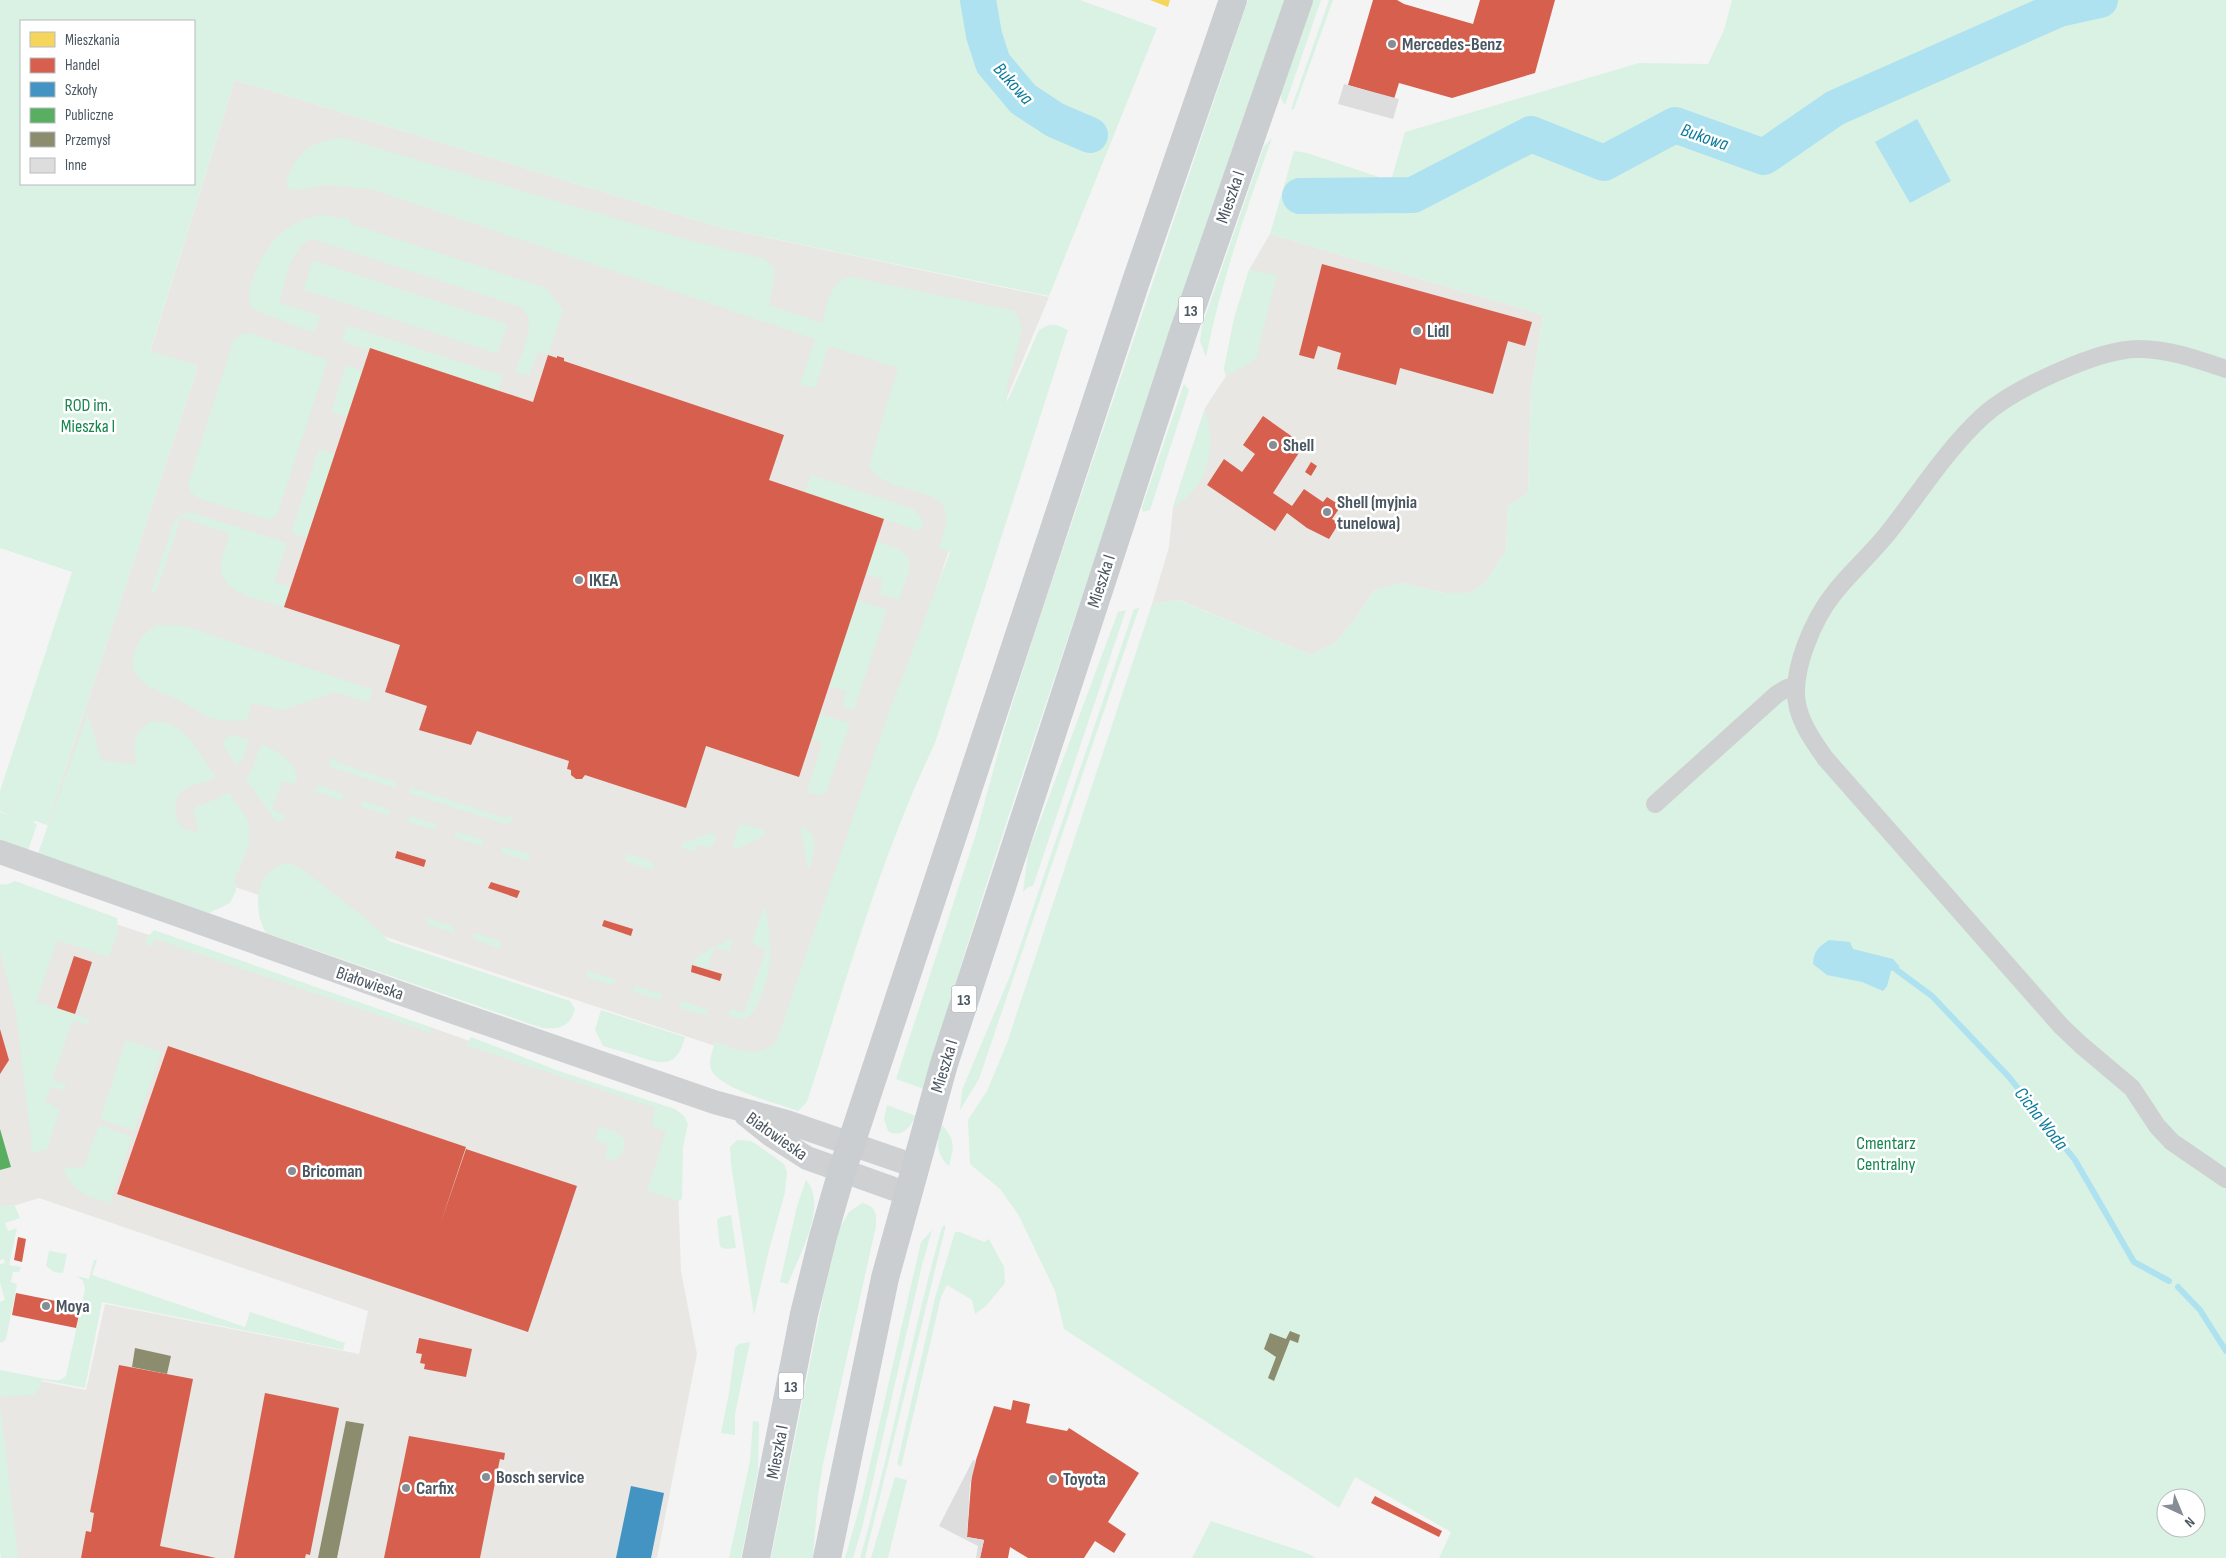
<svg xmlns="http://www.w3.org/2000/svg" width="2226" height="1558" viewBox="0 0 2226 1558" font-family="'Sofia Sans Condensed',sans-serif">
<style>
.commercial{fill:#e8e7e3}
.green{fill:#d9f2e3;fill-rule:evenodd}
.water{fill:#aee2f0}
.homes{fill:#f6d55c}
.shops{fill:#d6604d}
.schools{fill:#4393c3}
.public{fill:#5aae61}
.industry{fill:#8c8c6e}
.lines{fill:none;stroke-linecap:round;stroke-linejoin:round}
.stream{stroke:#aee2f0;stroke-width:6}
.river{stroke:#aee2f0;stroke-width:36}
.building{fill:#ddddde}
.pedestrian{stroke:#ced0d2;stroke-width:18}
.minor{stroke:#ced0d2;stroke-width:24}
.primary{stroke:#caced1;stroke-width:28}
.poi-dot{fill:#868d94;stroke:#fff;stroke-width:2}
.labels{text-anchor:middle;stroke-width:5;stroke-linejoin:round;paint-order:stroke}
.shield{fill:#fff;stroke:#808990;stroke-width:1}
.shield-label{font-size:16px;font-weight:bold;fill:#4a5661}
.poi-label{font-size:18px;font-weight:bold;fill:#4a5661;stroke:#fff;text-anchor:start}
.street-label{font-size:18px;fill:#4a5661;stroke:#fff}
.park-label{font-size:18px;fill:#17864f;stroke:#fff}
.water-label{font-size:19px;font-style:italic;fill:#0c7c9b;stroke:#fff}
</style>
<rect width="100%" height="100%" fill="#f4f4f4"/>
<path class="commercial" d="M235 80 722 228 1049 297 970 486 779 1067 47 825 198 366 150 352Z
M1270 234 1543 315 1531 391 1528 493 1508 506 1506 550 1486 582 1470 593H1444L1401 583 1373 591 1357 617 1335 643 1311 655 1179 600 1152 604 1169 547 1173 507 1205 408 1226 376 1224 369 1234 319 1249 270Z
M0 886 433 1028 657 1107 677 1159 681 1271 697 1354 657 1558H5L0 1518V1373L86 1390 105 1304 359 1354 368 1311 39 1198 0 1210Z"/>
<path class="green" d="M0 0H1080L1157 28 1049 296 722 228 235 80 150 351 198 366 47 825 35 821 33 823 37 824 28 851 0 841V812L13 816 0 811V791L72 572 0 548ZM21 21H194V184H21Z
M1248 0H1285C1228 157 1177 316 1123 475 1054 679 984 882 924 1089L896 1079 976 834 1005 727 1037 626Z
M1313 0H1321L1285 105 1281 99V92Z
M1329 0H1333L1294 109H1291Z
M1732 0H2226V1558H1439L1451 1532 1355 1477 1339 1508 1064 1329 1055 1291 1018 1214 1000 1189 970 1164 968 1120 987 1091 1007 1043 1152 604 1178 600 1311 655 1335 643 1357 617 1373 591 1401 583 1444 593H1470L1486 582 1506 550 1508 506 1528 493 1531 391 1543 315 1270 234 1294 151 1307 153 1391 181 1405 132 1639 63 1708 64 1724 30ZM2166 1498H2196V1528H2166Z
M343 138 695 242 765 259 774 268 775 274 769 305 822 323C828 306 829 279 851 277L1015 311 1022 328 1007 387V402L1039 330C1051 322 1056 324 1068 330L935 743C880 858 846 981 807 1102L798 1111C779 1104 717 1088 711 1069 708 1061 713 1050 715 1042 737 1049 759 1061 777 1040L889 712 950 552 939 548 947 520 944 505C925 487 878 489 869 465L898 368 829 346 815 388 800 384 815 339 371 189 327 185 297 190 289 188 286 181C299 150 310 141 343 138Z
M1272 138C1246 210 1221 282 1206 357L1200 341 1202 326 1264 146Z
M322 215 349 219 351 224 546 288 563 310 548 355 538 352 529 376 515 372C521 354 540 319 520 307L313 239C291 243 285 284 279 303L318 315 320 317 315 330 312 332 254 310C238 295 266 246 280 234 292 223 307 218 322 215Z
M315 261 506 324 507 326 498 352 496 353 305 290 304 288 312 263Z
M1249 270 1277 275 1256 359 1226 376 1224 369 1234 319Z
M349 326 503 376 498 391 370 348 369 351 345 342 342 339 346 328Z
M250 333 328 360 277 515 269 520 198 498 191 492 188 484 233 342 240 335Z
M348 366 362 371 347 417 331 412 345 368Z
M1184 384 1189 390 1150 510 1143 512 1142 507Z
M1205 408C1217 446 1210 486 1173 507Z
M319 449 335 454 307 538 295 534 292 530Z
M811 475 913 509C920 514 927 524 919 531L805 492Z
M184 513H194L287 543 274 582 291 587 284 607C263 600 219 595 221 564 222 554 227 543 230 534L181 517 157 589 154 592H151L174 522Z
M877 542 901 550 909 559V571L899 600 879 594 883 579 866 574Z
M857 600 887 610 854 710 842 706 846 691 829 686Z
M1139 608 979 1079 960 1110 962 1090 1010 976 1134 609Z
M1126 610 1033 886 1028 887 1023 892 1028 853 1118 612Z
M158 625 185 626 373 690 368 702 335 692 283 710 252 703 247 721C236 719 223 723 213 719 202 715 193 708 183 702 161 690 123 685 135 650 140 638 147 630 158 625Z
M88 714 101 760 137 765C132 746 132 733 150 722 185 718 198 753 216 777 207 783 194 783 185 789 170 799 175 817 182 829L198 832 194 810 195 807 219 798 229 792 249 822 250 843 235 879 236 891 230 903 209 913 37 856Z
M820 714 850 723 827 791 820 795 807 792 822 743 812 739Z
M233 735 249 740 242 761 236 765 223 745 225 738Z
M261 744C275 749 299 764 297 781L293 784 282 781 272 809 284 815 283 820 279 822 276 821 245 778 250 774Z
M335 758 337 762 396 782 397 787 396 788 330 767 328 761Z
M319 785 343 794V799L340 800 317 792 314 789Z
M410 787 505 818 510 816 513 821 505 824 409 793Z
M362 801 389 809 390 813 388 815 362 807Z
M411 816 435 824 437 828 434 830 409 822 408 819Z
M741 824 765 830 766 835 734 850 732 848 738 827Z
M803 827C820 834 814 853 810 867L807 868 801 828Z
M457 832 482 839 484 844 481 846 456 838 454 834Z
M711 833 715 834 716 838 711 848 697 845 695 852 682 848V843Z
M504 847 529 854 530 859 528 861 502 853 501 850Z
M628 854 653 862 654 867 651 870 627 862 625 859Z
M289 863 302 869 365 918 389 941 570 1001 575 1009C570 1027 559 1030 542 1028L266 933C252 909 254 868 289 863Z
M15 881 117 918 118 933 109 957 57 940 36 1002 90 1019 87 1025 73 1020 52 1080 66 1085 65 1090 51 1087 45 1102 60 1109 47 1149 31 1154V1137L16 1013 0 952V885L1 884 6 885Z
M764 906C769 921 771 943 770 960 770 974 758 1013 745 1019L731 1017 728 1014 731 1009 744 1013 766 949 756 946 752 942Z
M427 918 453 926 455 931 452 932 428 925 426 921Z
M154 930 430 1027 431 1033 155 939 151 947 147 945 145 940Z
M476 933 500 941 502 946 497 948 474 939 472 936Z
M734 937 729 951 714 948 707 969 693 964 699 955Z
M589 971 614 979 616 983 612 985 588 977 586 974Z
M636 986 661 994 662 999 658 1000 634 992 633 988Z
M683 1001 708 1010V1014L706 1016 681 1008 679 1004Z
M601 1010 685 1037C677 1068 663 1065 637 1056 626 1053 614 1049 603 1046L595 1030Z
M471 1037 559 1071 675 1109 684 1116 688 1124 683 1147 682 1198 680 1201 647 1191 666 1132 656 1128 652 1124 655 1108 466 1045Z
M126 1040 161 1052 134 1131 100 1119Z
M887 1105 916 1116C910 1127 902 1139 888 1131L884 1119Z
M941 1124C956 1140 954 1146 949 1166 935 1154 937 1140 941 1124Z
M99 1125 132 1137 112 1196 111 1204C88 1196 73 1193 63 1168L84 1167Z
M599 1126 614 1131 624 1139C626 1152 619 1164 605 1159L608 1145 595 1140Z
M737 1140 751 1141 756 1144 784 1164 787 1172 785 1192 769 1250 754 1315 731 1164 730 1147Z
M806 1180C829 1205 798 1257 788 1284L780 1282 797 1206Z
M862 1203C875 1206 877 1213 876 1226L823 1464 818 1495 813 1558H771L824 1293 837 1240 840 1228 849 1212Z
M12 1204 15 1206 20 1218 5 1223 8 1231 17 1228 9 1265 21 1267 19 1272H13L11 1282 17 1284 6 1339 2 1343 0 1342V1302L5 1300 0 1282V1264L5 1263 4 1259 0 1260V1207Z
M731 1215 736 1248 726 1249 720 1247 717 1220 721 1217Z
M946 1225 865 1558H860C891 1449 911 1337 942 1227Z
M932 1230 922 1265 862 1528 853 1558H845L862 1499 921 1242Z
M955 1232H960L984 1242 989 1239 1004 1267 1005 1283 986 1306 975 1314 972 1300 947 1285 941 1297 901 1467 897 1464 935 1298Z
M49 1251 67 1254 63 1273 54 1272 46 1266Z
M94 1260H97L92 1275 245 1327 250 1312 345 1343 343 1350 102 1302 85 1388 42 1380 40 1388 33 1395 0 1397V1370L51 1380H60L66 1376 85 1289 83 1281 77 1276 89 1279Z
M750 1342 735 1414V1435L721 1433 729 1393 735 1348 739 1344Z
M0 1403 18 1558H1L0 1552Z
M753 1421 759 1422 758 1471 741 1558H729L750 1461Z
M895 1477 907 1480 888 1558H871Z
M1211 1521 1304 1552 1316 1558H1192Z"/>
<path class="water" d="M1917 119 1951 181 1910 203 1875 142Z
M1829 940 1850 942 1853 949 1893 959 1900 967 1891 971 1887 986 1883 991 1862 982 1827 975 1813 964C1814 951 1818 947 1829 940Z"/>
<path class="homes" d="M1150 0H1170L1168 7Z"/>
<path class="shops" d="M1373 0H1397L1404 4 1473 24 1480 0H1555L1535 73 1452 98 1399 83 1394 99 1348 85Z
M1322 264 1532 322 1525 346 1508 341 1493 394 1400 368 1396 385 1337 369 1341 353 1318 346 1314 359 1299 355Z
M370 348 533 402 548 355 557 358V356L564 358V361L784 435 769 480 884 519 799 777 706 746 686 808 585 775 582 779H576L571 775V770L567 769 569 761 477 731 471 745 419 730 427 706 385 692 400 645 284 607Z
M1263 416 1304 445 1273 493 1292 506 1304 489 1323 502 1327 497 1341 506 1332 519 1339 523 1329 539 1307 528 1287 513 1275 531 1207 485 1224 459 1242 472 1255 454 1243 445Z
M1311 462 1317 466 1311 476 1305 472Z
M397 851 426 860 424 867 395 858Z
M491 882 520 891 517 898 488 888Z
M604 920 633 929 631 936 602 926Z
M74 956 92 962 75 1014 57 1008Z
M692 965 722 974 720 981 691 972Z
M0 1029 9 1060 0 1074Z
M168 1046 466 1147 440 1225 466 1149 577 1186 528 1332 117 1194Z
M18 1237 26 1239 22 1262 14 1260Z
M16 1293 81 1306 76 1328 12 1315Z
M419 1338 472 1349 466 1377 424 1369 425 1364 420 1363 422 1354 416 1353Z
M119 1365 193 1379 160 1546 216 1558H81L86 1531 91 1532 94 1513 90 1512Z
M265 1393 339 1408 310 1555 306 1554 305 1558H234Z
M1013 1400 1030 1404 1026 1423 1067 1431 1069 1428 1139 1473 1108 1522 1126 1534 1114 1553 1095 1541 1084 1558H1028L1010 1547 1008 1558H980L984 1540 967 1537 972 1472 994 1406 1011 1410Z
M409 1436 505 1453 504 1460 500 1459 497 1473 480 1558H384Z
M1375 1496 1442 1531 1439 1537 1371 1503Z"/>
<path class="schools" d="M631 1486 664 1493 651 1558H616Z"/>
<path class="public" d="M0 1129 11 1167 0 1170Z"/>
<path class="industry" d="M1290 1331 1300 1335 1298 1343 1290 1340 1274 1381 1268 1378 1276 1357 1264 1349 1270 1333 1286 1339Z
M135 1348 171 1356 167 1374 132 1367Z
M346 1421 364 1424 337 1558H318Z"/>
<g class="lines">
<path class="stream" d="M1894 968 1932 996 2009 1077 2075 1160 2134 1262 2169 1281
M2178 1287 2200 1310 2226 1351"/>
<path class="river" d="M978 0 984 35 993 63 1023 99 1055 120 1090 135
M1300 196 1413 195 1531 134 1604 163 1675 125 1764 157 1835 108 2059 9 2100 0"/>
</g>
<path class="building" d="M1344 84 1399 99 1393 119 1338 104Z
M973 1460 976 1461 970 1485 967 1537 984 1540 980 1558H976L978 1546 939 1526Z"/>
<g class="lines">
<path class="pedestrian" d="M2226 369C2197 359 2169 349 2138 349 2098 349 2013 389 1983 416 1946 450 1919 494 1888 533 1871 554 1851 572 1835 592 1813 619 1789 674 1798 708 1803 727 1814 742 1825 758L2061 1026 2081 1045 2132 1088 2157 1126 2172 1142 2226 1179
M1655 804 1777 694 1787 688 1796 686"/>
<path class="minor" d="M0 852 456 1013 714 1102 787 1122 915 1166
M746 1115 771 1135 807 1158 908 1194"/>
<path class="primary" d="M756 1558 804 1314 823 1237 842 1171 1135 284 1233 0
M827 1558 885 1278 944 1064 1183 333 1299 0"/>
</g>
<g class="poi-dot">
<circle cx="1392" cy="44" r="5"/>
<circle cx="1417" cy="331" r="5"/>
<circle cx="1273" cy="445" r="5"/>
<circle cx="1327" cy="512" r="5"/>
<circle cx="579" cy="580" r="5"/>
<circle cx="292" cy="1171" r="5"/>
<circle cx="46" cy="1306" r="5"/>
<circle cx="486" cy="1477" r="5"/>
<circle cx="1053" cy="1479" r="5"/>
<circle cx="406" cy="1488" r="5"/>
</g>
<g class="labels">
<g class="shield">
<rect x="1178.5" y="296.5" width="25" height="27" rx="4"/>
<rect x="951.5" y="985.5" width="25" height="27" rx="4"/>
<rect x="778.5" y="1372.5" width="25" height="27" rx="4"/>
</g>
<g class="shield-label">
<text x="1191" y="316">13</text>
<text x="964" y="1005">13</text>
<text x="791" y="1392">13</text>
</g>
<g class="poi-label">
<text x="1402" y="50">Mercedes-Benz</text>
<text x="1427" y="337">Lidl</text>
<text x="1283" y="451">Shell</text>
<text x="1337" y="508">Shell (myjnia<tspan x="1337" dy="21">tunelowa)</tspan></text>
<text x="589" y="586">IKEA</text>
<text x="302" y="1177">Bricoman</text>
<text x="56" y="1312">Moya</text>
<text x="496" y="1483">Bosch service</text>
<text x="1063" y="1485">Toyota</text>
<text x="416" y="1494">Carfix</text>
</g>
<g class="street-label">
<text transform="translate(1230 197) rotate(-71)" y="6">Mieszka I</text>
<text transform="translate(1101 581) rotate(-72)" y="6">Mieszka I</text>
<text transform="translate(370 983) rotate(19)" y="6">Białowieska</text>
<text transform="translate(944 1066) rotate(-73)" y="6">Mieszka I</text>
<text transform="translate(777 1136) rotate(35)" y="6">Białowieska</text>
<text transform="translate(777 1452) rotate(-79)" y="6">Mieszka I</text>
</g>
<g class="park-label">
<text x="88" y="411">ROD im.<tspan x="88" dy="21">Mieszka I</tspan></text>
<text x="1886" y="1149">Cmentarz<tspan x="1886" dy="21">Centralny</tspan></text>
</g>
<g class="water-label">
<text transform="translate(1014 83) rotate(48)" y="7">Bukowa</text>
<text transform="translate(1705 136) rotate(19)" y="7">Bukowa</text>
<text transform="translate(2042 1118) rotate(52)" y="7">Cicha Woda</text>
</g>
</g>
<rect x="20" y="20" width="175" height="165" fill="#ffffff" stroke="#b7bbc0"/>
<rect x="30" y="32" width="25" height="15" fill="#f6d55c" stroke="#b7bbc0"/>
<text x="65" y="45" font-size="15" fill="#4a5661">Mieszkania</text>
<rect x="30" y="58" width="25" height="15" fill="#d6604d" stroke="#b7bbc0"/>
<text x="65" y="70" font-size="15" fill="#4a5661">Handel</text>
<rect x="30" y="82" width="25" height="15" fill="#4393c3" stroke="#b7bbc0"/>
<text x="65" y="95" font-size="15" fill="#4a5661">Szkoły</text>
<rect x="30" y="108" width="25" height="15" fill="#5aae61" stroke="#b7bbc0"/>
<text x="65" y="120" font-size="15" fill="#4a5661">Publiczne</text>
<rect x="30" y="132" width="25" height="15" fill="#8c8c6e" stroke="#b7bbc0"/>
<text x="65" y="145" font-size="15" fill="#4a5661">Przemysł</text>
<rect x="30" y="158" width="25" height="15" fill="#ddddde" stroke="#b7bbc0"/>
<text x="65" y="170" font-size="15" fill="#4a5661">Inne</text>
<g transform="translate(2181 1513) rotate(136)"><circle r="24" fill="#ffffff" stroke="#b7bbc0"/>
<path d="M0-4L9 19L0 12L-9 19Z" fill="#868d94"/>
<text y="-8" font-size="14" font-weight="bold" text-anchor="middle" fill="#4a5661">N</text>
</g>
</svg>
